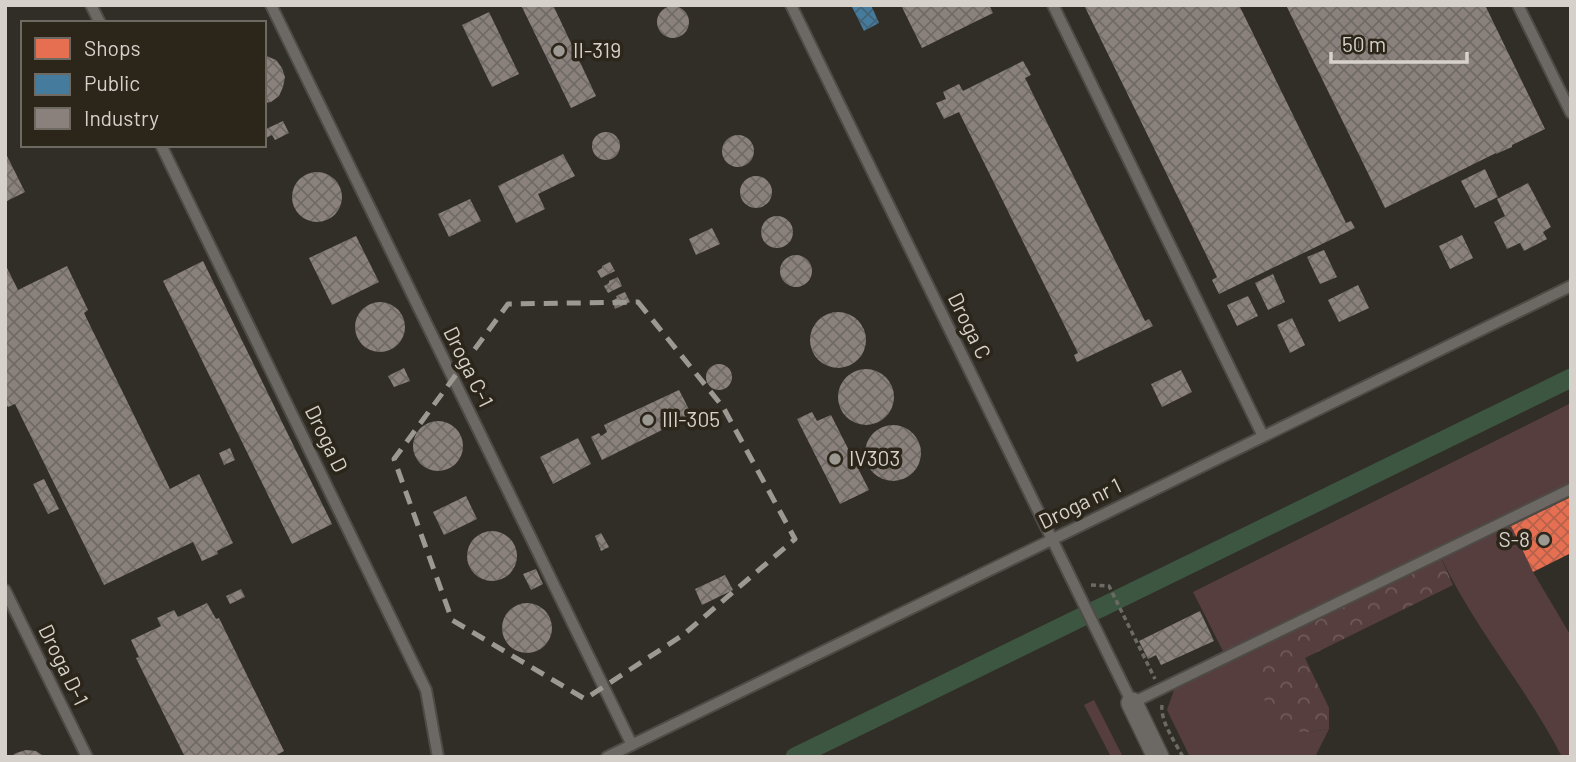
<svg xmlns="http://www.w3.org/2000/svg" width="1576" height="762" viewBox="0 0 1576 762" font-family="Barlow,sans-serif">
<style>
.green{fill:#573e3e}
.forest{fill:url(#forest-crowns)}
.shops{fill:url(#shops-cross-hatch)}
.public{fill:url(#public-cross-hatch)}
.industry{fill:url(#industry-cross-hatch)}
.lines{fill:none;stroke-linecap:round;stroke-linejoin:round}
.canal{stroke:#3d5641;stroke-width:19}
.service-casing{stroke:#4e4b46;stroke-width:14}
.minor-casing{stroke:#4e4b46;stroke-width:24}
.path{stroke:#6c6a64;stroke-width:3.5;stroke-dasharray:5 3.5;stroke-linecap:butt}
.service{stroke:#6c6964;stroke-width:10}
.minor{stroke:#6c6964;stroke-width:21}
.marked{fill:none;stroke:#9c9992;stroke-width:5;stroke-dasharray:14 9;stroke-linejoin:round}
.poi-dot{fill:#9c9992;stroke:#2b251a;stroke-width:2.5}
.labels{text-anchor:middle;stroke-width:7;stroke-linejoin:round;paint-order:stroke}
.poi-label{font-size:21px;fill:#d6d2cb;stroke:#2b251a;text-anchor:start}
.street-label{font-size:21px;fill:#d6d2cb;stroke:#2b251a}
</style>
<defs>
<pattern id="forest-crowns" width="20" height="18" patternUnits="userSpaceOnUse" patternTransform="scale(1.75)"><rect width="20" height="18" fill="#573e3e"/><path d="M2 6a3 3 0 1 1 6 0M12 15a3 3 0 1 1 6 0" fill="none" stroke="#6e5959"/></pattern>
<pattern id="shops-cross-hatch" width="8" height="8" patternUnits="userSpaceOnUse" patternTransform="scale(1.75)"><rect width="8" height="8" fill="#e76f51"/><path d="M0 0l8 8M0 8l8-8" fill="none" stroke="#b5614b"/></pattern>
<pattern id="public-cross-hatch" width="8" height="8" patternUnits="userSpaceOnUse" patternTransform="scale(1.75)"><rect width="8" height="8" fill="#457b9d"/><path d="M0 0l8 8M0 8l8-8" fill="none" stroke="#436377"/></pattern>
<pattern id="industry-cross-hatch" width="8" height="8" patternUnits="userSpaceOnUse" patternTransform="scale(1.75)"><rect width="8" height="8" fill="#8a817c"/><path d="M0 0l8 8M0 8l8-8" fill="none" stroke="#706a66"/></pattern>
</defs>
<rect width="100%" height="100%" fill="#312e28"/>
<path class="green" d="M1571 403V489L1508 520 1533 572 1571 636V757H1562C1526 686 1472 626 1439 553L1271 635 1304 733 1329 729 1315 757H1190L1167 710 1177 681 1226 657 1193 592Z
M1094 700 1123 757H1111L1084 705Z"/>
<path class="forest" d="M1439 553 1453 585 1305 658 1329 708V729L1304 733 1279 725 1264 699 1263 668 1271 635Z"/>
<path class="shops" d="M1571 497V553L1533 572 1511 526Z"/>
<path class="public" d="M851 5H871L879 23 864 31Z"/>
<path class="industry" d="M521 5H553L596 96 571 108Z
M901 5H989L993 13 922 48Z
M1084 5H1239L1346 223 1351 221 1355 228 1219 294 1212 280 1217 277Z
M1286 5H1485L1545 129 1512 145V147L1496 154V153L1385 208Z
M657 22a16 16 0 1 1 32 0a16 16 0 1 1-32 0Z
M489 12 519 74 492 87 462 25Z
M264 55 276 60 282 68 285 77 283 87 279 96 271 102 264 103Z
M1023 61 1031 75 1025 78 1145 321 1149 319 1153 326 1077 362 1074 355 1078 353 959 112 944 119 936 103 946 99 943 92 959 84 963 91Z
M283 121 289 133 275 140 272 135 264 139V130Z
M592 146a14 14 0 1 1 28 0a14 14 0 1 1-28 0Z
M722 151a16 16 0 1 1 32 0a16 16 0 1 1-32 0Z
M5 152 25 192 5 202Z
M563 154 575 176 538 194 545 209 516 223 498 186Z
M1485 169 1498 197 1475 208 1461 181Z
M292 197a25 25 0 1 1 50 0a25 25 0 1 1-50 0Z
M740 192a16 16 0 1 1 32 0a16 16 0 1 1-32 0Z
M1528 183 1551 227 1543 232 1547 239 1524 251 1520 243 1507 249 1494 222 1505 216 1497 199Z
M470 199 481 221 449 237 438 214Z
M761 232a16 16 0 1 1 32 0a16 16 0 1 1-32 0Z
M712 228 720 244 696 255 689 239Z
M1462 235 1473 258 1450 269 1439 246Z
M356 236 379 282 332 305 309 258Z
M1324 250 1337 277 1320 284 1307 257Z
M780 271a16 16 0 1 1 32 0a16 16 0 1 1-32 0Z
M203 261 332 524 292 544 163 281Z
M610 262 615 271 601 278 597 271 602 268V266Z
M5 264 18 290 67 266 88 310 84 313 170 489 199 474 233 543 217 551 218 554 202 561 193 542 104 585 15 404 8 407 5 402Z
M1273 274 1285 302 1268 310 1255 283Z
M618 277 622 286 608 293 604 286 609 283V281Z
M1358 285 1369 308 1339 322 1328 300Z
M625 292 630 302 615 309 612 301 617 298 616 296Z
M1248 296 1258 316 1237 326 1227 305Z
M355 327a25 25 0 1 1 50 0a25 25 0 1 1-50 0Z
M810 340a28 28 0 1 1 56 0a28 28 0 1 1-56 0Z
M1292 318 1305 345 1290 353 1277 325Z
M706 377a13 13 0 1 1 26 0a13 13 0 1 1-26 0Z
M404 368 410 381 394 387 388 376Z
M838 397a28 28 0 1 1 56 0a28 28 0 1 1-56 0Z
M1181 370 1192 392 1162 407 1151 384Z
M679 390 692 415 602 460 591 437 599 433 601 436 607 432 604 425Z
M812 412 817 421 831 415 869 490 840 504 797 419Z
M413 446a25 25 0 1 1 50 0a25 25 0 1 1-50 0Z
M865 453a28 28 0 1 1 56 0a28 28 0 1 1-56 0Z
M578 438 591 464 553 484 540 457Z
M230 448 235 460 224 465 219 453Z
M44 479 59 509 48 514 33 484Z
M466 496 477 519 444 535 433 512Z
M467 556a25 25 0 1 1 50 0a25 25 0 1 1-50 0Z
M601 533 609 547 601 551 595 536Z
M536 569 543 584 531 590 523 574Z
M725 575 733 590 702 605 695 589Z
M241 589 245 597 230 604 226 596Z
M207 603 216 619 219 618 284 751 273 757H185L136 658 139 657 131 640 161 626 157 618 174 610 178 617Z
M502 628a25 25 0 1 1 50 0a25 25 0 1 1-50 0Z
M1200 611 1214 641 1161 665 1156 655 1148 659 1139 641Z
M26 750 36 751 45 757H10L16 753Z"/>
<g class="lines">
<path class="canal" d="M795 757 1571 378"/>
<g class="service-casing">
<path id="service" d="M91 5 100 23
M271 5 632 745
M791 5 1132 703 1571 489
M1053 5 1263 436
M1518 5 1571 113
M161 145 426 690 438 757
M5 590 87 757
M607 757 1571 286"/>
</g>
<g class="minor-casing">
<path id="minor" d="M1132 703 1158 757"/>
</g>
<path class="path" d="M1091 585 1109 586 1155 679
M1162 705C1160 721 1175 742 1183 757"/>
<use href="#service" class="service"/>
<use href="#minor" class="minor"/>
</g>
<path class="marked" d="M638 302 723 407 795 539 683 635 585 699 452 620 394 459 508 304Z"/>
<g class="poi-dot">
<circle cx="559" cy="51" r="7"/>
<circle cx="648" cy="420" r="7"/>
<circle cx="835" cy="459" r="7"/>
<circle cx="1544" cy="540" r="7"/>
</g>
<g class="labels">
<g class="poi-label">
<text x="573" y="58">II-319</text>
<text x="662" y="427">III-305</text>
<text x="849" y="466">IV303</text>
<text x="1530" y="547" text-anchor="end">S-8</text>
</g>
<g class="street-label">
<text transform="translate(969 326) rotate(64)" y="7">Droga C</text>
<text transform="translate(468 367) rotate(64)" y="7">Droga C-1</text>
<text transform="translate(326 439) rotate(64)" y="7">Droga D</text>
<text transform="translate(1080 504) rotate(-26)" y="7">Droga nr 1</text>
<text transform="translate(63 665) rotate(64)" y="7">Droga D-1</text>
</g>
</g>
<rect width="1576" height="762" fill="none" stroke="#d6d2cb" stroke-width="14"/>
<rect x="21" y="21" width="245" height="126" fill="#2b251a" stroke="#6f6a61" stroke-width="2"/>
<rect x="35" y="38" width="35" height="21" fill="#e76f51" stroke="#6f6a61" stroke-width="2"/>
<text x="84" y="56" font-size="21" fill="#d6d2cb">Shops</text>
<rect x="35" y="74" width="35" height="21" fill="#457b9d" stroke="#6f6a61" stroke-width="2"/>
<text x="84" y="91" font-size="21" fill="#d6d2cb">Public</text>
<rect x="35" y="108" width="35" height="21" fill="#8a817c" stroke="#6f6a61" stroke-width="2"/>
<text x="84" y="126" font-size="21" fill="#d6d2cb">Industry</text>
<path d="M1331 52v10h136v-10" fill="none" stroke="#d6d2cb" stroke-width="3.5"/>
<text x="1342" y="52" font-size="21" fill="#d6d2cb" stroke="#2b251a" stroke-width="5" paint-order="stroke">50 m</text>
</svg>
